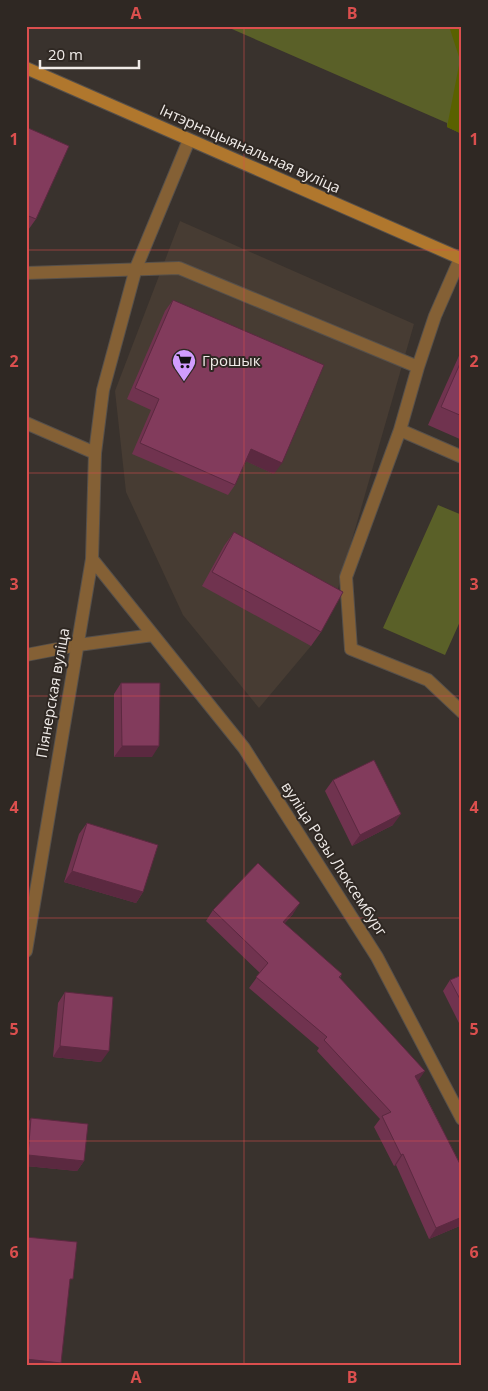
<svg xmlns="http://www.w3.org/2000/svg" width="488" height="1391" viewBox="0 0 488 1391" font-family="'Open Sans',sans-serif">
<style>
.built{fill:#473c33}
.green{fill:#5a6028}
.forest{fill:#596100}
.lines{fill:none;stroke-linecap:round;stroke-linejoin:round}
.service-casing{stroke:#56504b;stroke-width:14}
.minor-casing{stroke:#56504b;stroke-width:14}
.secondary-casing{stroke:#56504b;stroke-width:14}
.service{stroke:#846035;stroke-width:12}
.minor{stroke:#846035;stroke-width:12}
.secondary{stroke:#b0772d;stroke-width:12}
.wall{fill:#70334f}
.shaded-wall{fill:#5b2940}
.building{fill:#823b5c;stroke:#5b2940}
.grid{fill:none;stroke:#db4f4e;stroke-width:1;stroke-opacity:0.55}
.labels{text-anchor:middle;stroke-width:4;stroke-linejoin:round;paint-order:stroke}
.street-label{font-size:15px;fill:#f0ebe8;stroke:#2f2823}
.poi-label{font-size:15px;fill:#f0ebe8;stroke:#2f2823;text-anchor:start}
.neatline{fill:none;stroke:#db4f4e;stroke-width:2}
.grid-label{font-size:16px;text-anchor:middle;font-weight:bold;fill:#db4f4e}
</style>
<rect width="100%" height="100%" fill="#39322d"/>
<path class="built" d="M180 221 414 324 333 606 311 646 259 708 183 615 126 492 115 391Z"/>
<path class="green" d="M225 26H462V134L447 127V123Z
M438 505 462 515V617L445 655 383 628Z"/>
<path class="forest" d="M449 26H462V134L447 127 460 60Z"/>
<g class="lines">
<g class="service-casing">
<path id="service" d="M460 259 435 316 418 367 400 430 462 457
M26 273 179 268 418 367
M26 423 95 453
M400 430 346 577 351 649 428 680 462 712
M26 655 78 645"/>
</g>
<g class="minor-casing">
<path id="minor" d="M92 559 244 748 377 957 462 1119
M78 645 153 635
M26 951 92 559 95 453 103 390 136 268 189 140"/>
</g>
<g class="secondary-casing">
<path id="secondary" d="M26 68 462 259"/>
</g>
<use href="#service" class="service"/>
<use href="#minor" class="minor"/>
<use href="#secondary" class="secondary"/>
</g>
<path class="wall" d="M26 127 36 219 26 233Z
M173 300 274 474 246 461 235 485 228 495 132 454 151 410 127 399 165 311Z
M462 349V440L428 425Z
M234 532 321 632 311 646 202 586 224 546Z
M121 683 152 757H114V694Z
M333 780 393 825 352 846 325 791Z
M87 823 143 892 136 903 64 882 79 834Z
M213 910 293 914 284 924 342 974 340 978 418 1081 462 1168V1225L429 1239 396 1165 394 1166 374 1127 380 1119 317 1051 319 1048 249 988 260 973 206 921Z
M462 975V1029L443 991 450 980Z
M65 992 101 1062 53 1057 58 1003Z
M31 1118 84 1161 77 1171 26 1166V1125Z"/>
<path class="shaded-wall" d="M251 449 282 463 274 474 243 460Z
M122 746H159L152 757H114Z
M401 814 393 825 352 846 360 835Z
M72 871 143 892 136 903 64 882Z
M300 903 293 914 275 933 283 922Z
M60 1046 109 1051 101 1062 53 1057Z
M425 1071 418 1081 415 1076Z
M403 1154 396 1165 394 1166 401 1155Z
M28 1155 84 1161 77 1171 26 1166V1157Z
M462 1217V1225L429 1239 436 1228Z
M26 1359 61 1363 60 1365H26Z"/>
<path class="building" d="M26 127 69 146 36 219 26 215Z
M173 300 324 365 282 463 251 449 235 485 140 443 159 399 135 388Z
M462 359V416L441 407Z
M234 532 343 592 321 632 212 572Z
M121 683H160L159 746H122Z
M374 760 401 814 360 835 333 780Z
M87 823 158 845 143 892 72 871Z
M258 863 300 903 283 922 342 974 339 977 425 1071 415 1076 462 1168V1217L436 1228 403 1154 401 1155 382 1116 391 1112 324 1040 327 1037 256 977 268 963 213 910Z
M462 975V1003L450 980Z
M65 992 113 997 109 1051 60 1046Z
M31 1118 88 1124 84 1161 28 1155Z
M26 1237 77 1242 73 1279H70L61 1363 26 1359Z"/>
<path class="grid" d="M244 26V1365M26 250H462M26 473H462M26 696H462M26 918H462M26 1141H462"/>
<defs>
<g id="supermarket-pin" transform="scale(1.25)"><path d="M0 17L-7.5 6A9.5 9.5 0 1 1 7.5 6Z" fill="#d19dfe" stroke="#2f2823"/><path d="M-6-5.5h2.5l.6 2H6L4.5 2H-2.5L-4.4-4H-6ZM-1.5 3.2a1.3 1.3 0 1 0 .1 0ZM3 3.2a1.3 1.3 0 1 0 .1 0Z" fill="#111"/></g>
</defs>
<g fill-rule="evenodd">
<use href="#supermarket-pin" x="184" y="361"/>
</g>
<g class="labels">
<g class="street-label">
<text transform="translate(250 149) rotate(24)" y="5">Інтэрнацыянальная вуліца</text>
<text transform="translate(53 693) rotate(-80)" y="5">Піянерская вуліца</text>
<text transform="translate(334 859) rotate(57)" y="5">вуліца Розы Люксембург</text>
</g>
<g class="poi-label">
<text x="202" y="366">Грошык</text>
</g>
</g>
<rect width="488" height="1391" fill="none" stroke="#2f2823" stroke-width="55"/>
<path d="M40 60v8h99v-8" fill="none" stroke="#f0ebe8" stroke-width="2.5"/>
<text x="48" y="60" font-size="15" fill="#f0ebe8" stroke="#2f2823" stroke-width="4" paint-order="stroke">20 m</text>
<rect x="28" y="28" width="432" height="1336" class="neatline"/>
<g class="grid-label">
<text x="136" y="19">A</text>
<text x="352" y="19">B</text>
<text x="14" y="145">1</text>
<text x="474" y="145">1</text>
<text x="14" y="367">2</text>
<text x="474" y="367">2</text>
<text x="14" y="590">3</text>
<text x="474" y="590">3</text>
<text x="14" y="813">4</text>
<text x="474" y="813">4</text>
<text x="14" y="1035">5</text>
<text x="474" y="1035">5</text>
<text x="14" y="1258">6</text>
<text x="474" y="1258">6</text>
<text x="136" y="1383">A</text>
<text x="352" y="1383">B</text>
</g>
</svg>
